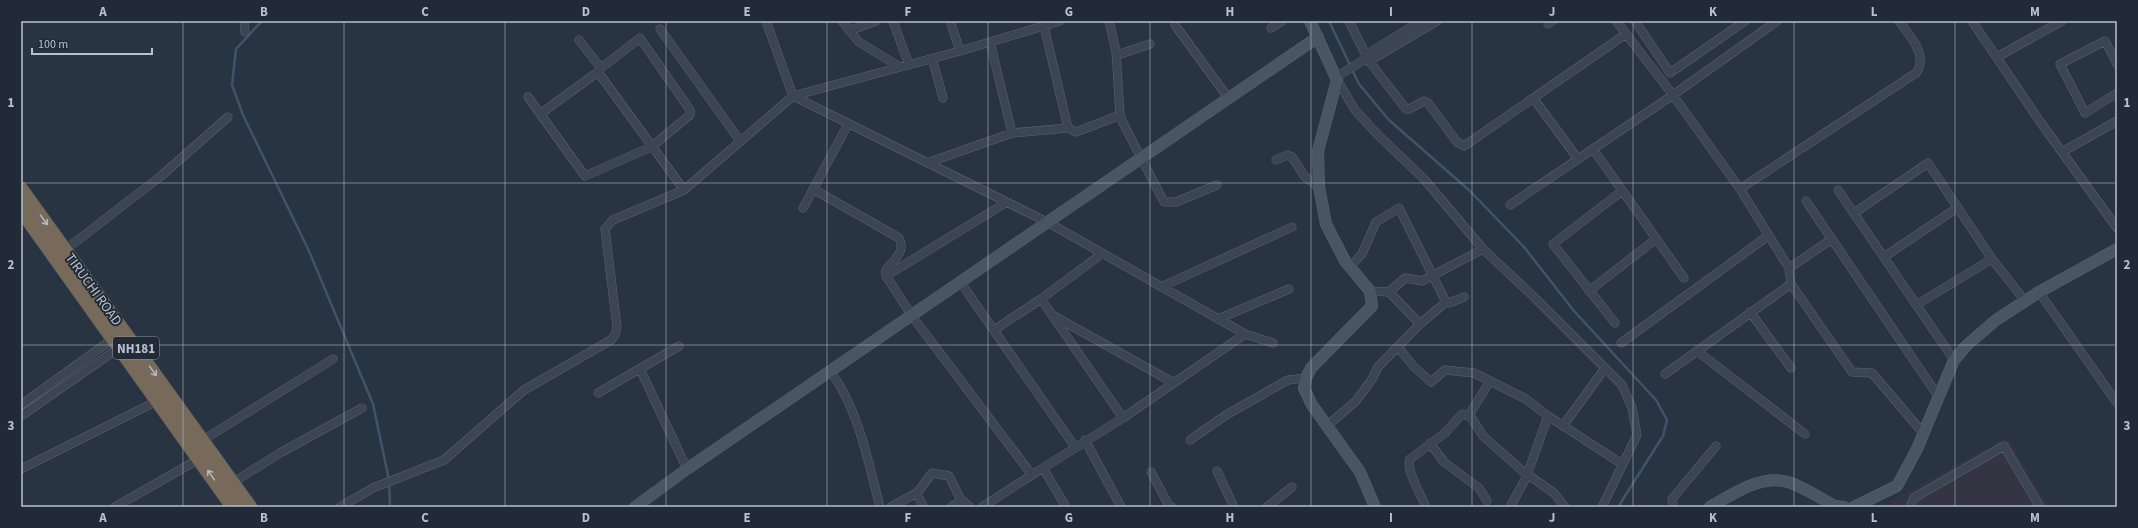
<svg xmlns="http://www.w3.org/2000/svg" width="2138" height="528" viewBox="0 0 2138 528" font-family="'Source Sans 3',sans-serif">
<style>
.medical{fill:#353443}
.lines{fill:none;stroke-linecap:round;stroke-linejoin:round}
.stream{stroke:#3f536a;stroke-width:2.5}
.street-casing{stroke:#5a646f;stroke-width:9}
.secondary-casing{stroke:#5a646f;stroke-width:12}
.highway-casing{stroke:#47515c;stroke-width:15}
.street{stroke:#3c4652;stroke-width:8}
.secondary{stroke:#4a5564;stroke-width:11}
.highway{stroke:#776a5a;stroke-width:14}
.oneway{stroke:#b2b8c0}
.grid{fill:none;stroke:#b9c1cb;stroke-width:1;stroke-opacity:0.55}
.labels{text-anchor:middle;stroke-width:4;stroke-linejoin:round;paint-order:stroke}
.shield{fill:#212b37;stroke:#8b949f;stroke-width:1}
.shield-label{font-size:13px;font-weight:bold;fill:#b9c1cb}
.street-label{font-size:14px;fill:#b9c1cb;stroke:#212b37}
.neatline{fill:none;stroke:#b9c1cb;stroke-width:1.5}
.grid-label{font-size:13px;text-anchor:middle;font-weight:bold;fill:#b9c1cb}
</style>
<rect width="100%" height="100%" fill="#283442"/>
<path class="medical" d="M2007 437 2049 507H1881Z"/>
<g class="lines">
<path class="stream" d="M262 21 236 49 232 85 243 115 309 251 373 404 389 480 390 507
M1329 21 1359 84 1389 120 1470 191 1524 247 1574 311 1656 400 1667 420 1663 436 1618 507"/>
<g class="street-casing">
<path id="street" d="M244 21 245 32
M766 21 793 96 1049 223 1245 334 1123 418 1043 468
M842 21 859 42 900 67
M893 21 909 65
M950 21 960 51 1060 21
M1109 21 1116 51 1120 115 1123 123 1164 202H1176L1217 185
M1174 21 1175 25 1229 99
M1349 21 1369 61 1406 109H1409L1424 101 1428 103 1457 142 1464 146 1626 34
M1616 21 1673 95 1740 189 1789 268 1791 284 1852 372 1872 373 1923 433
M1635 21 1670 73 1745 21
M1972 21 2041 123 2117 228
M1548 24 1553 21
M1044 26 1068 128 1076 132 1120 115
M1271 28 1282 21
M660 29 740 141
M849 31 876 21
M579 40 601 68 598 72 684 190
M990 42 1012 133 1068 128
M1117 55 1150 44
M1366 55 1421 21
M1997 57 2062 21
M932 58 943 98
M1369 61 1437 21
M2117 64 2105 41 2060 64 2085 113 2117 93
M1336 77 1367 58
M1337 80 1355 110 1377 134 1424 179 1483 249 1535 298 1622 385 1632 408 1637 435 1602 507
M528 97 585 176 651 147 690 115V110L640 38 601 68
M1537 103 1578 159
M540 114 598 72
M1593 149 1684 278
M2062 152 2117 121
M1276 160 1287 155 1292 157 1305 177 1319 187
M927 163 1012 133
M813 189 899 238C906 252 894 260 886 270V276L912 316 1032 475 1043 468 1066 507
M1740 189 1916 73C1929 55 1909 35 1899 21
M1838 190 1954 360
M1806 201 1938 396
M1510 205 1673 95 1777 21
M803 208 848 124
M1854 213 1928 163 1992 259 2025 301
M65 250 161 176 228 117
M1103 253 1041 299 1123 418
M1884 257 1957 208
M1350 267 1362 254 1376 222 1399 208 1446 302
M1789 268 1832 239
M886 276 1007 202
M961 283 1075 447
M1161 287 1292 227
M1589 291 1656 239
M1389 292 1405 278 1422 281 1483 249
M2039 292 2117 403
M1916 305 1992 259
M1750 312 1791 368
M1054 316 1174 383
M1218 319 1289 289
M1615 323 1553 244 1622 191
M1420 324 1446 302 1449 303 1464 297
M994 330 1041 299
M1245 334 1273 343
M1621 343 1768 236
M1398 347 1414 367 1431 382 1445 370 1474 373 1526 399 1548 416 1622 464
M1697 351 1805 434
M640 369 687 469
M831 372C859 411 868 461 880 507
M1665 374 1791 284
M598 393 679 346
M21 405 114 338
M1469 415 1490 381
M21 416 120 347
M1328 425 1356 401 1372 379 1378 367 1420 324 1389 292 1370 291
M1563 426 1605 368
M203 440 333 359
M1085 440 1121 507
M1190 440 1226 415 1288 380 1306 378
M1430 443 1444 462 1479 488 1487 501
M21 469 157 401
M1217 471 1234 507
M1151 472 1169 506 1172 507
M1527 474 1554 493 1565 507
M232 483 280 453 362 408
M916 493 924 507
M115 507 199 459
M340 507 373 488 444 460 524 390 611 340 615 335 617 327 605 229 613 220 684 190 793 96 960 51
M891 507 918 492 932 473 949 476 960 498 970 507
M951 507 962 500
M982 507 1032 475
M1267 507 1292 487
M1426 507C1422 497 1405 469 1410 459L1445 433 1462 414 1471 417 1483 436 1527 475
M1510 507 1526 478 1548 416
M1674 507 1672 499 1716 446
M1910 507 1914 498 2004 446 2040 507"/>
</g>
<g class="secondary-casing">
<path id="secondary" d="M1310 21 1337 80 1318 151 1319 187 1326 224 1345 261 1370 291 1372 306 1311 368 1306 378 1304 388 1312 405 1360 472 1375 507
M635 507 687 469 1318 37
M1710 507C1733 494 1761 474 1788 482 1804 487 1820 498 1835 506L1844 507
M1854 507 1897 486 1917 449 1954 360 1967 345 1996 320 2039 292 2117 249"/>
</g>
<g class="highway-casing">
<path id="highway" d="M21 189 250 507
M21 210 233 507"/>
</g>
<use href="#street" class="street"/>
<use href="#secondary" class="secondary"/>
<use href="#highway" class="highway"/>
</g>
<defs><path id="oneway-shaft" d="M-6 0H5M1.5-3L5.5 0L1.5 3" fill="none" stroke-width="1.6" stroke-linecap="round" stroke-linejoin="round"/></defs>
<g class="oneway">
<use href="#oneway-shaft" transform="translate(44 220) rotate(54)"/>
<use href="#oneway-shaft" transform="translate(153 371) rotate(54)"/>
<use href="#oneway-shaft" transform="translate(211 475) rotate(-125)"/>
</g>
<path class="grid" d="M183 21V507M344 21V507M505 21V507M666 21V507M827 21V507M988 21V507M1150 21V507M1311 21V507M1472 21V507M1633 21V507M1794 21V507M1955 21V507M21 183H2117M21 345H2117"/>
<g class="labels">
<rect class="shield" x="113" y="337" width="46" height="22" rx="3"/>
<g class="shield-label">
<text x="136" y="353">NH181</text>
</g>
<g class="street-label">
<text transform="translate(94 289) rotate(54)" y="5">TIRUCHI ROAD</text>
</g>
</g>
<rect width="2138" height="528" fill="none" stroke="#212b37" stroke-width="44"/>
<path d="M32 48v6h120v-6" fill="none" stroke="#b9c1cb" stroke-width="2"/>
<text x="38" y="48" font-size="12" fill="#b9c1cb" stroke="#212b37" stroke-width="3" paint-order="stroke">100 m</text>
<rect x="22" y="22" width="2094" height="484" class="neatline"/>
<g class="grid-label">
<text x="103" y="16">A</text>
<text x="264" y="16">B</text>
<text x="425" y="16">C</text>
<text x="586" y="16">D</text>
<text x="747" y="16">E</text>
<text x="908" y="16">F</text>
<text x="1069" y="16">G</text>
<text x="1230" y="16">H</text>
<text x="1391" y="16">I</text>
<text x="1552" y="16">J</text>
<text x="1713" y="16">K</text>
<text x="1874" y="16">L</text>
<text x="2035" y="16">M</text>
<text x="11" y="107">1</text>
<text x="2127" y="107">1</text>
<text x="11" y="269">2</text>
<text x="2127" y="269">2</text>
<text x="11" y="430">3</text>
<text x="2127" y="430">3</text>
<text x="103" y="522">A</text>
<text x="264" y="522">B</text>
<text x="425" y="522">C</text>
<text x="586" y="522">D</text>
<text x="747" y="522">E</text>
<text x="908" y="522">F</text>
<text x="1069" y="522">G</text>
<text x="1230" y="522">H</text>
<text x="1391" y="522">I</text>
<text x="1552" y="522">J</text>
<text x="1713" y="522">K</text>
<text x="1874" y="522">L</text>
<text x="2035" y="522">M</text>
</g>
</svg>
